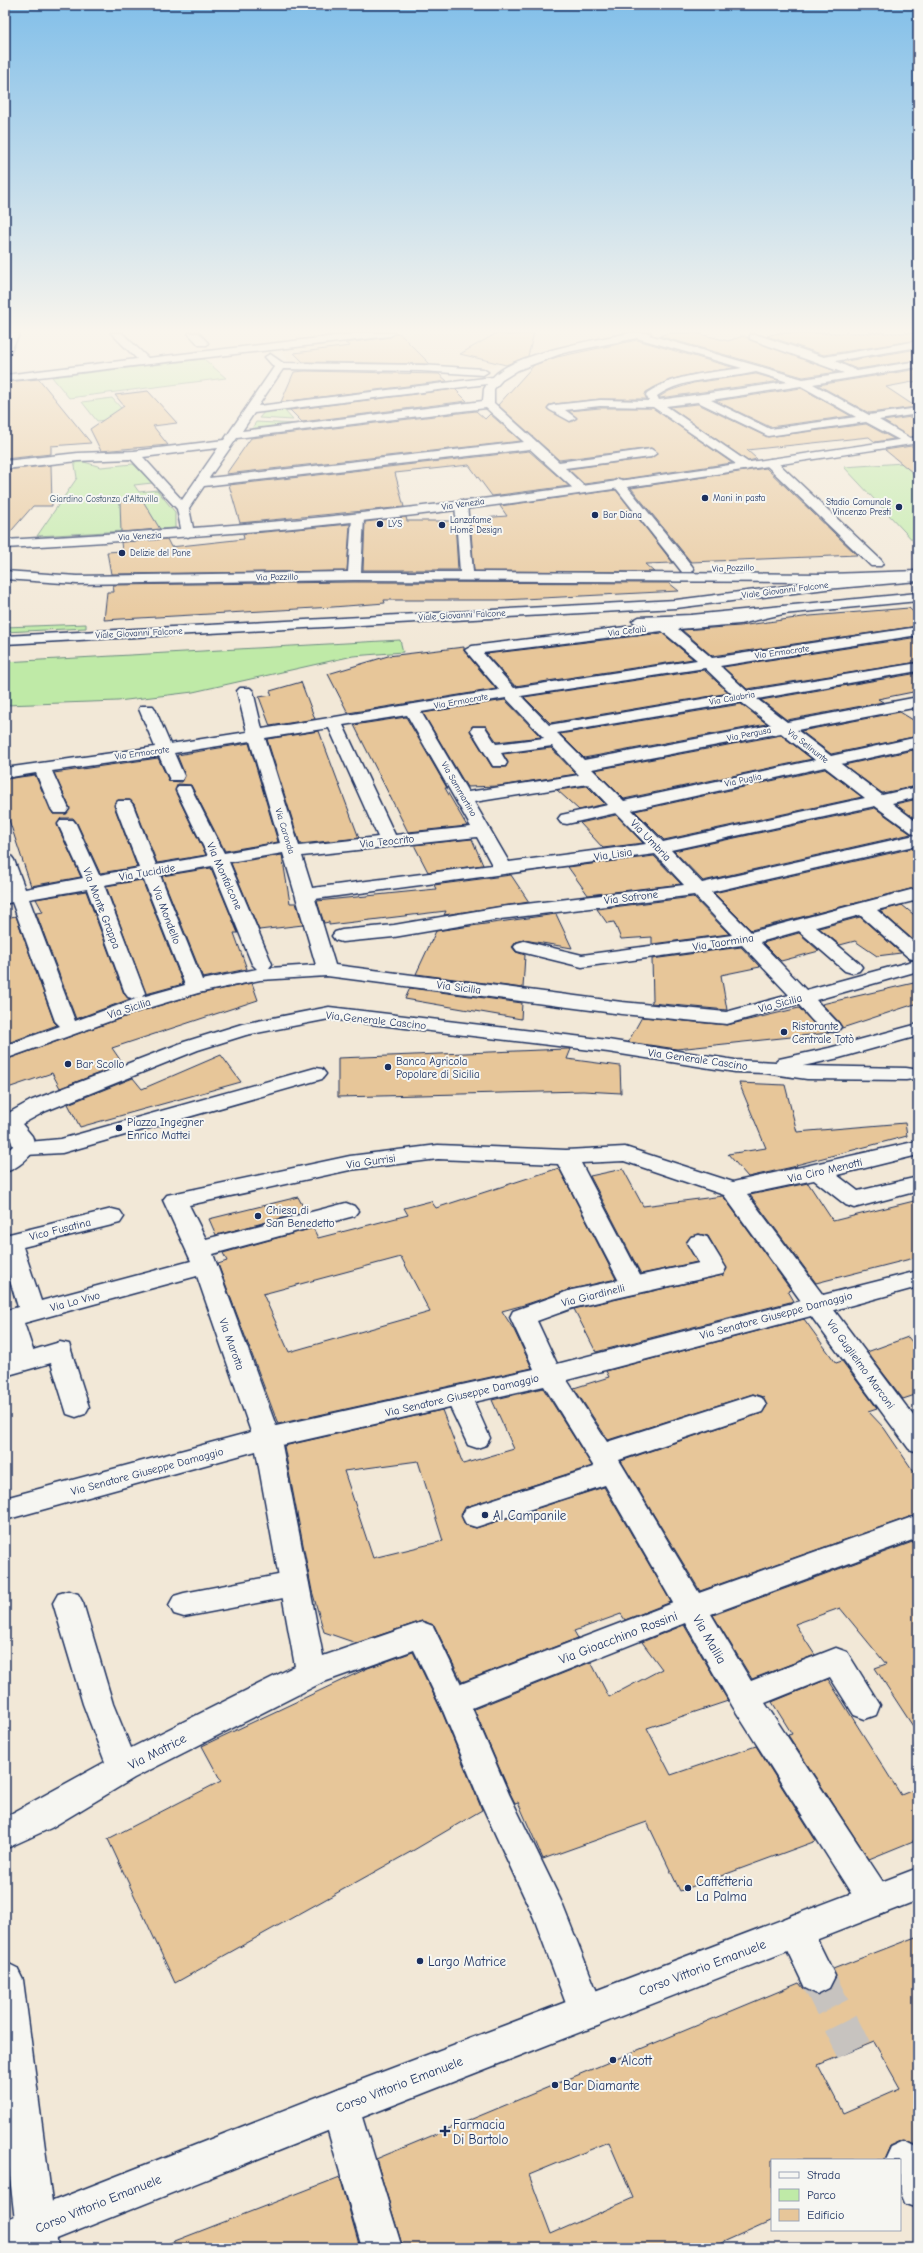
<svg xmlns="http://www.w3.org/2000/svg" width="923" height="2253" viewBox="0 0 923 2253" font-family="'Comic Neue',sans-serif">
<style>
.built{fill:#efdec4}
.green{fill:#bfeaa7;stroke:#6d8c82}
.building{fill:#e7c699;stroke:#1b2f5e;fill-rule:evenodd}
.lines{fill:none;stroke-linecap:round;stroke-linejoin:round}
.pedestrian-tunnel{stroke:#c7c3bf;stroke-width:35;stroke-dasharray:35 18;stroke-linecap:butt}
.minor-tunnel{stroke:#c7c3bf;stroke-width:11;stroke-dasharray:11 5.5;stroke-linecap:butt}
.pedestrian-casing{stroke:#1b2f5e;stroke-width:3}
.minor-casing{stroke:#1b2f5e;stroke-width:3}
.tertiary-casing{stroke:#1b2f5e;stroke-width:3}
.primary-casing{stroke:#1b2f5e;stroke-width:3}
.pedestrian{fill:#f6f6f2;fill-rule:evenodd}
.minor{fill:#f6f6f2;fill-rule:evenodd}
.tertiary{fill:#f6f6f2;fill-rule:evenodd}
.primary{fill:#f6f6f2;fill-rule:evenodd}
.poi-dot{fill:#1b2f5e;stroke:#f6f6f2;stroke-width:1.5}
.labels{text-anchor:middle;stroke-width:4;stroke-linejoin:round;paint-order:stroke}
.far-poi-label{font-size:9px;fill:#1b2f5e;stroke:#f6f6f2;text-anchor:start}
.far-park-label{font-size:9px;fill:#3c546d;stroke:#f6f6f2}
.far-street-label{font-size:9px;fill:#1b2f5e;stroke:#f6f6f2}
.street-label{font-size:11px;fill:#1b2f5e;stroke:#f6f6f2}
.poi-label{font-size:11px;fill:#1b2f5e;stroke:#f6f6f2;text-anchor:start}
.near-poi-label{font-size:13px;fill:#1b2f5e;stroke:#f6f6f2;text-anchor:start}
.near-street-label{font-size:13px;fill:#1b2f5e;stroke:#f6f6f2}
</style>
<rect width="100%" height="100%" fill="#f2e8d7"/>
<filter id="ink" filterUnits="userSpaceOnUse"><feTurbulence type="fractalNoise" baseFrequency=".025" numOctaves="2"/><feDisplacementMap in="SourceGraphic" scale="8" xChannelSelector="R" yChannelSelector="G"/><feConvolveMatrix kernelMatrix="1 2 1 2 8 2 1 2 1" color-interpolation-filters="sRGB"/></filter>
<g filter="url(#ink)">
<path class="built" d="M410 333H562L558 347 522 355 492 368 397 362H294L289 361 281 352 283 349 291 347Z"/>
<path class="green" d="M204 359 226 378 69 398 52 377Z
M112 398 129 417 97 421 82 402Z
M369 398 374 403 285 411 293 420 259 418 266 410Z
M256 422 297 424 251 430Z
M74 459 101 467 133 464 152 483 134 485 139 492 157 490 175 512V528L37 536 77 478Z
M918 462V546L844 467Z
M86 624V628L5 632V627Z
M400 640 403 652 353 656 193 692 118 701 5 705V662Z"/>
<path class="building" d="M396 333H399L430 364 303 362 294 353 350 346 345 343 390 337Z
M497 333 508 335 534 333 528 356 506 365 460 354Z
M668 333H696L728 341 743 336 838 372 803 377 659 336Z
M778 333H918V340L824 355 767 336Z
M637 340 735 368 693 374 669 380 646 392 645 396 647 399H600L554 404 549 405 547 409 571 422 577 418 569 411 600 408H653L732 463 623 479 618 478 614 480 584 484 568 469 651 458 658 453 651 448 559 460 498 405 534 365 557 357Z
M918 349V360L857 369 840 362Z
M918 369V381L886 387 916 407 869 413 818 385Z
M305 371 439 374 447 381 281 402 294 372Z
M756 374 781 381 660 398 659 397 669 391 693 383Z
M39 379 91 443 51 446V454L5 459V382Z
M801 388 851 416 770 427 716 401Z
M455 389 467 401 302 422 290 410Z
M148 391 177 423 153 426 168 445 101 451 90 429 124 406 115 395Z
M698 404 767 437 866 424 894 439 875 442 869 437 747 450 757 459 748 461 670 407Z
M476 411 485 419 490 414 521 441 226 474 251 438Z
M918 416V436L910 437 883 421Z
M918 445V477L885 450Z
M529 451 569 486 492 496 469 465 395 473 404 507 240 523 229 485Z
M51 465 52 506H33L5 538V470Z
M766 468 857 555 691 562 631 488Z
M616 490 673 563 645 564 654 572 474 571 470 519 507 516 500 506Z
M120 501H143L160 529 121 532Z
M406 517 407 521H455L458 570H363L365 522Z
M350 524 347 571 111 574 107 552 122 551 121 542 167 539 171 547 189 545 244 539 243 534Z
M354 582 669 583 679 591 503 600H384L385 603 333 607 104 620 107 592H114L113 585Z
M909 608 918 616V626L712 656 682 630 740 626 810 616Z
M662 633 693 659 515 686 486 654Z
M918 637V662L747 689 723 667Z
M464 647V651L496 689 348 713 328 674 388 656Z
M704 670 729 693 550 723 524 697Z
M918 673V691L878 699 883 702 787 720 761 700Z
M301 682 315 719 270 726 259 697 272 695 270 691Z
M505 700 541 737 497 742 486 726H472L470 731 492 767H506L508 762 503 754 551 748 576 774 499 786 467 787 423 713Z
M741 704 767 724 584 758 560 734Z
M900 712 918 723V736L831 754 801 731Z
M406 717 447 788H445L467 826 408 832 354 725Z
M319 731 359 838 300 844 267 739Z
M781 735 812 759 624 799 595 770Z
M249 743 278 842 225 851 191 785 178 784 175 791 206 855 157 863 134 804 130 800H118L114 806 137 867 100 873 77 823 73 818H61L57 825 81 877 31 886 5 808V779L35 775 53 814H66L70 808 54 773 158 758 169 781 182 782 185 775 177 755Z
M918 749V786L882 793 844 765Z
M825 769 862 797 664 840 635 811Z
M587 786 605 804 579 810 557 790Z
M918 799V821L895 804Z
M875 808 911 834 703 881 674 851Z
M616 815 643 843 603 848 580 823Z
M472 839 483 865 428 872 414 845Z
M918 847V887L751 930 714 893Z
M282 855 290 903H296L303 925 259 930 231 863Z
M654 856 681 884 588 895 568 867Z
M211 868 238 933H234L247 969 203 978 162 876Z
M511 875 529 902 444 915 446 911 329 925V922L324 923 317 901 436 889 434 885Z
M142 880 183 984 146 994 106 886Z
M86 891 124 994 130 999 76 1019 36 913 43 912 36 899Z
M693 897 729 934 652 944V937L621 939 614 922 607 923 597 909Z
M902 905 918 918V944L880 911Z
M556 914 572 948 524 940 516 942 512 947 516 952 525 955 523 988 416 974 436 931Z
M16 916 54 1022 57 1025 5 1044V918Z
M860 917 901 953 877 956 855 941 840 945 819 928Z
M799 933 819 951 781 961 763 943Z
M741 947 760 967 721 975 727 1010 651 1003 653 1000 652 959Z
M918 982V1003L842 1028 839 1022 822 1004Z
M252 983 258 1000 112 1048 123 1064 60 1088 52 1073 5 1089V1060L141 1011 198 994Z
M410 988 522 1003 521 1019 405 999Z
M799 1008 815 1025 829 1033 677 1049 628 1042 642 1017 727 1025Z
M567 1049H571L567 1059 620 1066 621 1093 583 1091 338 1097V1058Z
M221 1055 241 1082 80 1127 68 1104 133 1078 142 1089Z
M739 1083 785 1085 797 1132 905 1123 907 1136 796 1165 797 1166 748 1177 728 1154 766 1148Z
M559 1168 616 1279 572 1289 524 1305 502 1311 514 1330 532 1368 278 1424 218 1264 227 1261 223 1253 313 1228 318 1238 408 1215 404 1208 431 1201 436 1208ZM401 1257 430 1312 289 1352 263 1294Z
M623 1169 643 1206 723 1196 791 1290 788 1291 794 1301 596 1352 574 1309 723 1275 727 1269 708 1236 699 1234 691 1236 686 1242 697 1262 641 1274 590 1176Z
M808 1183 833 1221 918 1200V1257L816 1283 750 1195Z
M298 1197 306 1212 216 1235 209 1219Z
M804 1319 836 1363 842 1361 877 1408 868 1411 884 1428 918 1478V1514L700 1591 621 1461 762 1413 767 1406 763 1397 753 1394 608 1440 574 1388 609 1377 606 1371Z
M908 1337 918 1349V1394L903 1399 867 1352Z
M543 1388 592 1466 466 1507 461 1515 465 1525 476 1528 604 1487 671 1602 625 1620 621 1614 574 1631 578 1638 462 1682 434 1625 422 1621 356 1643 324 1632 312 1591 284 1446 442 1410 463 1464 514 1449 492 1400ZM418 1461 443 1541 373 1558 344 1471Z
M918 1540V1734L875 1668 886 1664 840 1608 795 1624 815 1655 752 1679 713 1615Z
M684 1625 728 1701 647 1728 671 1775 756 1746 816 1841 680 1891 647 1822 543 1859 518 1802 515 1803 510 1793 474 1709 591 1662 609 1697 662 1669 642 1642Z
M413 1652 442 1712 482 1810 414 1850 175 1983 108 1839 221 1781 202 1746 368 1668Z
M828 1679 901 1795 918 1788V1839L869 1859 788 1735 792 1734 772 1702Z
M918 1936V2146L903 2140 890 2146 884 2160H772V2220L710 2248H403L376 2159 799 1983 804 1989 818 1995 830 1989 836 1977 833 1969ZM874 2042 900 2088 843 2113 818 2065ZM609 2142 633 2198 551 2234 529 2175Z
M340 2177 360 2248H163L162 2246Z"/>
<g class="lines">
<path class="pedestrian-tunnel" d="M817 1976 854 2050"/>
<path class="minor-tunnel" d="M915 350 918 351"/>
<g class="pedestrian-casing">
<path id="pedestrian" d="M699 1235 707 1237 726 1268 723 1274 572 1308 563 1305 560 1299 563 1293 572 1290 699 1263 687 1243 691 1237Z
M294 1572 304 1575 309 1584 304 1593 294 1596 184 1617 174 1614 169 1605 174 1596 184 1593Z
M454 1687 465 1691 469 1701 509 1794 561 1901 605 2012 600 2025 587 2030 574 2025 534 1918 480 1801 439 1701 443 1691Z
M795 1914 807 1919 835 1976 829 1988 817 1994 805 1988 778 1931 783 1919Z
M340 2088 353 2094 359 2107 402 2248H362L321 2107 327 2094Z
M904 2141 918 2148V2207L904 2202 900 2192V2160H885L891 2147Z"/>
</g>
<g class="minor-casing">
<path id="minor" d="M10 333H20L10 352 5 355V342Z
M111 333H122L148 358 361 333H395L390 336 5 381V375L137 359Z
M188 333H199L208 343 207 345H199Z
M629 333H651L649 335 803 379 844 373 750 339V335H758L824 357 918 341V347L835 361 857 371 918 361V367L813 384 869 415 918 408V414L879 420 915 441 913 443H905L866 422 768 436 698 402 666 406 749 463 751 466 749 469 745 470 653 407 600 406 565 410 576 418 570 421 550 410 548 408 550 406 554 405 600 400 649 401 646 395 647 393C675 374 710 373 742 368L637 338 563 353 518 370 502 380 494 389V403L559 462 651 449 657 453 651 457 565 468 586 488 580 492 576 491 530 449 204 486 189 508 194 533 188 537 182 533 177 509 131 459 78 461 5 469V461L78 453 134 451 224 440 274 367 265 357 270 354 283 363 421 365 483 369 488 372 483 375 421 371 283 369 258 406 493 377C514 353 596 340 629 333ZM756 372 788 382 659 400 657 396C686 376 723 380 756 372ZM487 384 484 389 483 401 242 431 254 413ZM801 386 856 417 770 429 711 400ZM486 408 524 442 209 478 237 438ZM218 448 182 500 143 457Z
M771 459 775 460 881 560 883 563 881 566H871L767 466 765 463 767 460Z
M618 479 622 480 692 566 694 569 692 572H682L612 483Z
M461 500 467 504 473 572 829 574 918 571V579L829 582 354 580 77 584 5 579V571L77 576 348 572 352 518 358 514 364 518 361 572H460L455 504Z
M782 606 787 607 789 610 787 613 740 624 678 629 712 658 918 627V635L720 666 747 691 918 663V671L757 699 787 722 918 697V707L797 730 831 756 918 737V747L841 764 882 795 918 787V797L892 803 918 823V845L711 892 751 932 918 888V900L877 910 918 946V971L816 1000 838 1023 841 1027 838 1031C821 1036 809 1016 798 1004L727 1024 622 1014 327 976 260 980 198 993 141 1010 5 1059V1046L60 1026 55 1021 12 902 5 904V892H8L5 885V855L11 856 14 860 25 889 83 878 58 824 61 820H73L76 824 99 875 139 868 115 805 118 801H130L133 805 156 865 208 856 176 790 178 786H190L192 790 224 853 280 843 250 741 174 753 184 776 182 780H170L159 756 52 771 69 809 66 813H54L51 809 36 773 5 778V768L155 747 139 709 141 706H153L155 709 170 744 247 732 237 691 240 688H250L253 691 262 729 499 690 465 650 472 646 665 622 740 616ZM662 631 697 660 514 688 483 653ZM705 668 732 694 549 725 521 696ZM506 698 544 738 496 744 485 727H473L471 730 493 766H505L507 763 501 753 552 746 579 775 468 792 421 712ZM741 702 771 725 584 760 557 733ZM407 715 471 827 395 835 343 725ZM329 728 378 837 299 846 265 738ZM781 733 815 760 624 801 592 769ZM825 767 865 798 663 842 632 810ZM588 784 608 805 561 815 558 819 561 823 567 824 616 813 646 844 509 862 474 802ZM875 806 915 835 702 883 671 850ZM477 837 492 865 312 888 302 856ZM283 853 316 965 269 968 272 964 229 862ZM655 854 684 885 500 907 394 925 342 930 335 932 332 936 335 940 342 942 394 937 500 919 694 895 732 935 582 955 524 941 517 943 514 947 517 951 582 967 742 945 789 995 726 1012 622 1002 335 965 315 899ZM212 866 252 964 257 969 202 980 160 875ZM143 878 185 985 142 997 145 993 104 885ZM87 889 125 993 128 997 135 999 141 997 75 1021 29 899ZM860 915 909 958 916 960 806 990 760 942 799 931 845 971 852 973 859 971 862 967 859 963 816 927Z
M315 1068 322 1069 326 1074 322 1079 62 1153 25 1155 17 1153 14 1148 17 1143 61 1139Z
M918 1141V1155L837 1175 858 1191 918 1177V1191L854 1208 846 1205 814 1180 747 1194 823 1295 918 1271V1287L834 1310 918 1422V1452L909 1449 811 1316 567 1380 607 1442 753 1395 762 1398 766 1405 762 1412 619 1460 699 1593 918 1515V1538L711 1614 751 1681 836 1648 847 1652 880 1705 876 1715 865 1719 854 1715 830 1677 765 1703 887 1888 892 1900 887 1912 875 1916 863 1912 733 1707 685 1623 454 1715 443 1711 414 1650 321 1683 134 1778 51 1828 5 1849V1817L105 1762 83 1704 53 1603 58 1594 68 1591 78 1594 83 1603 113 1704 131 1748 295 1666 256 1451 5 1520V1498L251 1432 197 1276 24 1323 33 1350 60 1342 69 1344 89 1407 85 1414 76 1417 67 1414 51 1363 5 1376V1358L9 1356 5 1342V1311L18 1307 5 1264V1235L112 1209 120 1211 124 1217 120 1223 23 1247 41 1301 191 1261 163 1200 167 1195 350 1156 438 1145 566 1150 625 1147 733 1182ZM438 1159 558 1164 621 1285 624 1291 633 1294 642 1291 645 1285 581 1163 624 1161 724 1195 801 1301 557 1364 537 1321 581 1305 584 1299 581 1293 572 1290 513 1311 510 1317 534 1369 276 1426 213 1254 354 1216 358 1211 354 1206 346 1203 206 1239 189 1205 350 1170ZM544 1386 594 1467 466 1508 462 1516 466 1524 476 1527 605 1485 673 1603 461 1684 433 1626 422 1622 323 1656 282 1445 450 1407 468 1445 477 1448 486 1445 490 1438 474 1402Z
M5 1962 17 1968 23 1980 58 2248H18L5 2132Z"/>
</g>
<g class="tertiary-casing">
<path id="tertiary" d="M918 573V581L826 589 676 608 5 644V636L676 600 826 581Z
M918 593V601L691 623 639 625 632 621 639 617 691 615Z
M329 1007 608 1040 735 1060 776 1062 779 1059 829 1048 918 1024V1036L839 1058 803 1066 906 1068 913 1069 917 1074 913 1079 906 1080 807 1079 765 1073 735 1072 608 1052 329 1019 246 1035 198 1050 46 1111 22 1124 32 1136 36 1148C29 1158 17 1169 5 1172V1153L13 1146 10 1137 5 1133V1115L30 1101 184 1042 242 1024Z
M918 1868V1900L340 2126 34 2248H5V2220L340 2088Z"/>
</g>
<g class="primary-casing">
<path id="primary" d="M918 437V443C717 474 516 506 314 526 211 536 108 542 5 548V540C108 534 211 528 314 518 516 498 717 467 918 437Z"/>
</g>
<use href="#pedestrian" class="pedestrian"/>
<use href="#minor" class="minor"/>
<use href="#tertiary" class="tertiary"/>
<use href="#primary" class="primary"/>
</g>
</g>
<linearGradient id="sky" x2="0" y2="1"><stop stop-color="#82bfe9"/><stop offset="0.51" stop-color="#f9f5ed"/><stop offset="1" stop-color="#f9f5ed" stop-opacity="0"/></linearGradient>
<rect width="923" height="649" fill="url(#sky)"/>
<g class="poi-dot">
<circle cx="705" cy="498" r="4"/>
<circle cx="899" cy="507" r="4"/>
<circle cx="595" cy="515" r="4"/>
<circle cx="380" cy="524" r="4"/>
<circle cx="442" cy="525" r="4"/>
<circle cx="122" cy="553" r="4"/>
<circle cx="784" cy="1032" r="4"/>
<circle cx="68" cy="1064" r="4"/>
<circle cx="388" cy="1067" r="4"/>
<circle cx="119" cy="1128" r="4"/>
<circle cx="258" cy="1216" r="4"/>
<circle cx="485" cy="1515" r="4"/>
<circle cx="688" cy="1888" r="4"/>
<circle cx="420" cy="1961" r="4"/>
<circle cx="613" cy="2060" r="4"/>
<circle cx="555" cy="2085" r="4"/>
<path d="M443 2125h4v4h4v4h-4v4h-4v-4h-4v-4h4z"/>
</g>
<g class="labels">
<g class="far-poi-label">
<text x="713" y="501">Mani in pasta</text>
<text x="891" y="505" text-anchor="end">Stadio Comunale<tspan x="891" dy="10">Vincenzo Presti</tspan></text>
<text x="603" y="518">Bar Diana</text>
<text x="450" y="523">Lanzafame<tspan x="450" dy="10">Home Design</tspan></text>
<text x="388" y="527">LYS</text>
<text x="130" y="556">Delizie del Pane</text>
</g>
<g class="far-park-label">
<text x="104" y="502">Giardino Costanza d'Altavilla</text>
</g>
<g class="far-street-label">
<text transform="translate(463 504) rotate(-8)" y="3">Via Venezia</text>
<text transform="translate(140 536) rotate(-3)" y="3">Via Venezia</text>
<text transform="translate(733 568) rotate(-2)" y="3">Via Pozzillo</text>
<text transform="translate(277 577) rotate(-1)" y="3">Via Pozzillo</text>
<text transform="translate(785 590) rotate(-7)" y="3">Viale Giovanni Falcone</text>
<text transform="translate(462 615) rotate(-3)" y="3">Viale Giovanni Falcone</text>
<text transform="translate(627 631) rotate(-7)" y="3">Via Cefalù</text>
<text transform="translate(139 633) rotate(-3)" y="3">Viale Giovanni Falcone</text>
<text transform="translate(782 652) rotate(-8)" y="3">Via Ermocrate</text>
<text transform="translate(732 698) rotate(-10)" y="3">Via Calabria</text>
<text transform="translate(461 701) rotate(-10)" y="3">Via Ermocrate</text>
<text transform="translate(749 734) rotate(-11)" y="3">Via Pergusa</text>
<text transform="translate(808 746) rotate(38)" y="3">Via Selinunte</text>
<text transform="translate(142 753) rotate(-8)" y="3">Via Ermocrate</text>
<text transform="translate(743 780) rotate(-12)" y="3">Via Puglia</text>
<text transform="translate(459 789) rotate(60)" y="3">Via Sammartino</text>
<text transform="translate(285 831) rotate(73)" y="3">Via Caronda</text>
</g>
<g class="street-label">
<text transform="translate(651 840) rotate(46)" y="4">Via Umbria</text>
<text transform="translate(387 841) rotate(-6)" y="4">Via Teocrito</text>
<text transform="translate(613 854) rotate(-8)" y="4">Via Lisia</text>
<text transform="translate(147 872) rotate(-10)" y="4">Via Tucidide</text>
<text transform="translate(225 876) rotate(66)" y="4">Via Monfalcone</text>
<text transform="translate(631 897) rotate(-7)" y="4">Via Sofrone</text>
<text transform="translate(102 908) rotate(69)" y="4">Via Monte Grappa</text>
<text transform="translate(167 915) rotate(69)" y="4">Via Mondello</text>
<text transform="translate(723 942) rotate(-9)" y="4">Via Taormina</text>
<text transform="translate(459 987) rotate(7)" y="4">Via Sicilia</text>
<text transform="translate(780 1003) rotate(-15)" y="4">Via Sicilia</text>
<text transform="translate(129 1008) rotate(-18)" y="4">Via Sicilia</text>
<text transform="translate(376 1020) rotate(6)" y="4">Via Generale Cascino</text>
<text transform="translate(698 1059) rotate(8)" y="4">Via Generale Cascino</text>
<text transform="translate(371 1161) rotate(-8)" y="4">Via Gurrisi</text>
<text transform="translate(825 1170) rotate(-13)" y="4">Via Ciro Menotti</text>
<text transform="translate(60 1229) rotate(-14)" y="4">Vico Fusatina</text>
<text transform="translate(593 1295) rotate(-14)" y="4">Via Giardinelli</text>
<text transform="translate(75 1301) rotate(-15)" y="4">Via Lo Vivo</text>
<text transform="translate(776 1315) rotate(-15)" y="4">Via Senatore Giuseppe Damaggio</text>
<text transform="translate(232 1344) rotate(70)" y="4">Via Marotta</text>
<text transform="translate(861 1364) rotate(54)" y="4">Via Guglielmo Marconi</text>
<text transform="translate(462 1395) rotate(-13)" y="4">Via Senatore Giuseppe Damaggio</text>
<text transform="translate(147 1471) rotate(-15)" y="4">Via Senatore Giuseppe Damaggio</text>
</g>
<g class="poi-label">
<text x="792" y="1030">Ristorante<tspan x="792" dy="13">Centrale Totò</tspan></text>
<text x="396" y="1065">Banca Agricola<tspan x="396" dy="13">Popolare di Sicilia</tspan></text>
<text x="76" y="1068">Bar Scollo</text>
<text x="127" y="1126">Piazza Ingegner<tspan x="127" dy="13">Enrico Mattei</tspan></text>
<text x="266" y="1214">Chiesa di<tspan x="266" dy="13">San Benedetto</tspan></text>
</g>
<g class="near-poi-label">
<text x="493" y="1520">Al Campanile</text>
<text x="696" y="1886">Caffetteria<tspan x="696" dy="15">La Palma</tspan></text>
<text x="428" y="1966">Largo Matrice</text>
<text x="621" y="2065">Alcott</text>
<text x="563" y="2090">Bar Diamante</text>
<text x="453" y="2129">Farmacia<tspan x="453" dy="15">Di Bartolo</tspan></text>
</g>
<g class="near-street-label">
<text transform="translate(618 1637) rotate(-21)" y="5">Via Gioacchino Rossini</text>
<text transform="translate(710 1639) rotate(60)" y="5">Via Mallia</text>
<text transform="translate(157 1751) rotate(-27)" y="5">Via Matrice</text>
<text transform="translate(702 1967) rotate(-21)" y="5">Corso Vittorio Emanuele</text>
<text transform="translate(399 2084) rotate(-21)" y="5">Corso Vittorio Emanuele</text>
<text transform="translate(98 2203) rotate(-22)" y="5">Corso Vittorio Emanuele</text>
</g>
</g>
<rect width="923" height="2253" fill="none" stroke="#f6f6f2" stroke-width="20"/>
<rect x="10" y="10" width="903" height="2233" fill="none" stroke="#1b2f5e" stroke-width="1.5" filter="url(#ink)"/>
<rect x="771" y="2159" width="130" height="72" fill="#f6f6f2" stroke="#9ea6b7"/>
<rect x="779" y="2172" width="20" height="6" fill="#f6f6f2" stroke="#9ea6b7"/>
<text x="807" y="2179" font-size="12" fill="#1b2f5e">Strada</text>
<rect x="779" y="2189" width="20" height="12" fill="#bfeaa7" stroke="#9ea6b7"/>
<text x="807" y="2199" font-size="12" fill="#1b2f5e">Parco</text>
<rect x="779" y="2209" width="20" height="12" fill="#e7c699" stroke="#9ea6b7"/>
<text x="807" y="2219" font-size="12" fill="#1b2f5e">Edificio</text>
</svg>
